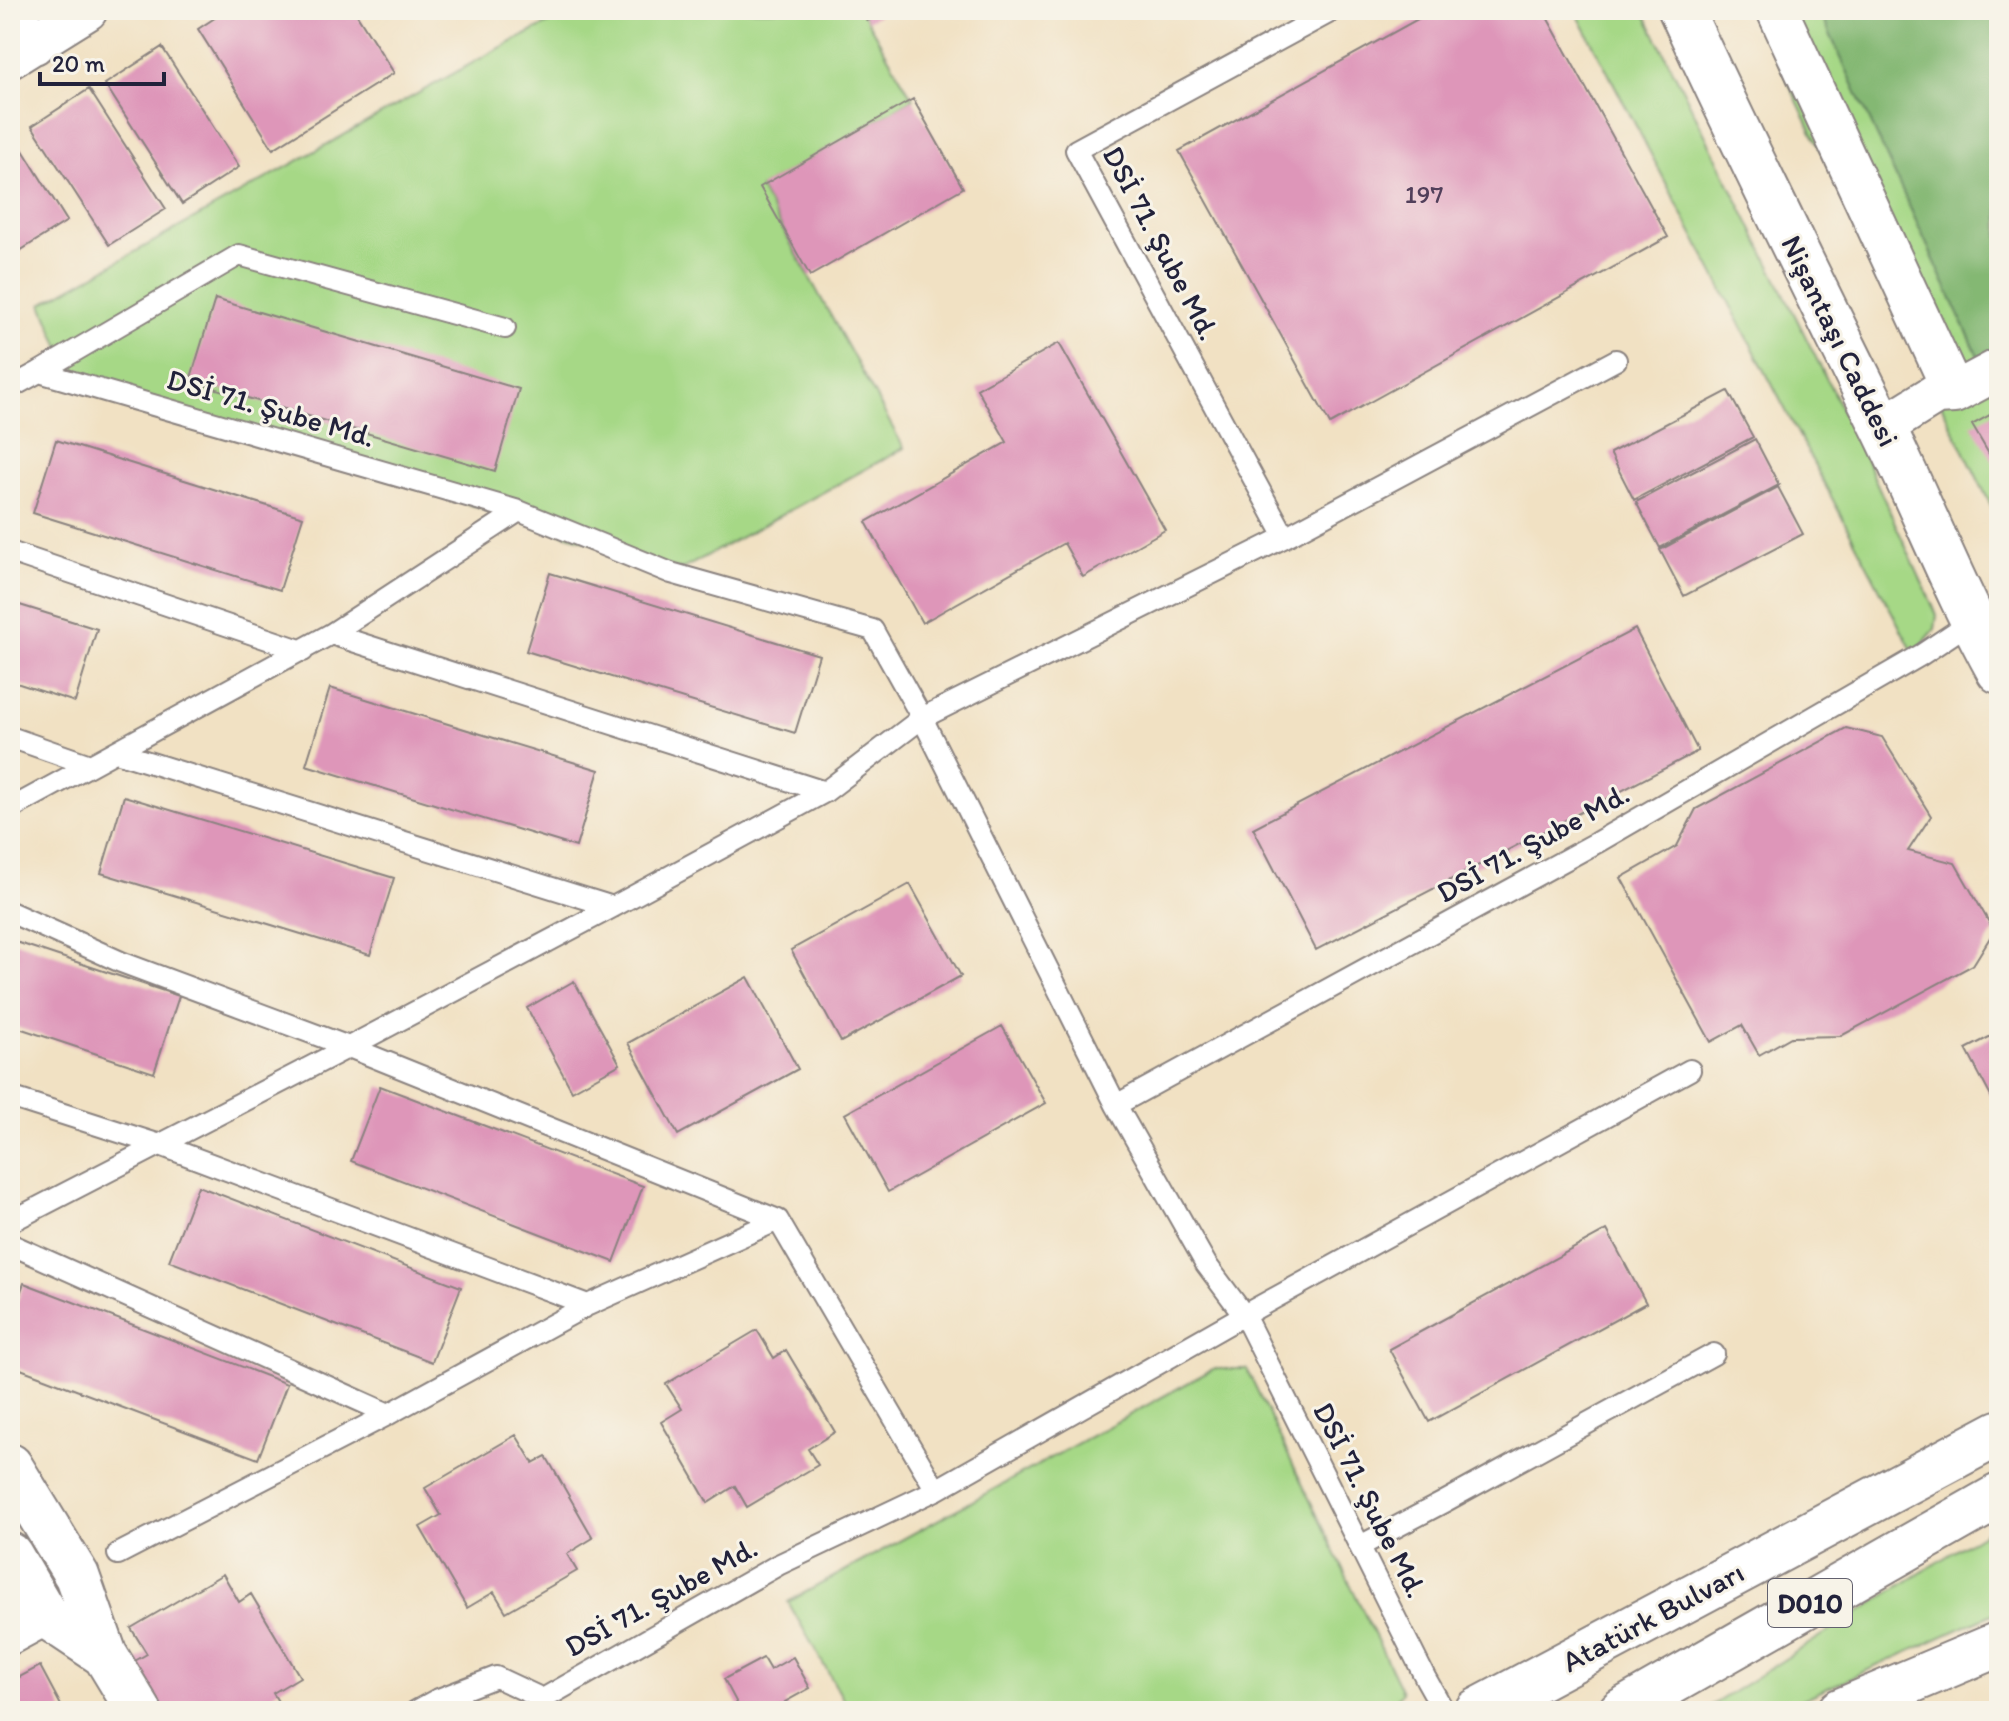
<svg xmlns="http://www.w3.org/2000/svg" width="2009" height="1721" viewBox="0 0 2009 1721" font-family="Itim,sans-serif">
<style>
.green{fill:#a6d886;stroke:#647d60;stroke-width:2}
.forest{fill:#84b873;stroke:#536d57;stroke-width:2}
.building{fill:#de96b9}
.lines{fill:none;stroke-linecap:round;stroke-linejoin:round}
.lane-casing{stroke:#8a827f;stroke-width:24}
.street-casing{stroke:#8a827f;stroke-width:44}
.secondary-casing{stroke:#8a827f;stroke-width:48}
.highway-casing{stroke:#8a827f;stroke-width:48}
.lane{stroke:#fff;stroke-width:20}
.street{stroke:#fff;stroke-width:40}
.secondary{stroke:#fff;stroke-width:44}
.highway{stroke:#fff;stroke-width:44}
.labels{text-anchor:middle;stroke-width:6;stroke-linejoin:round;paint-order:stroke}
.number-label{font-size:26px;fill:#513f5a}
.shield{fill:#f7f3e8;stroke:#62616f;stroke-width:2}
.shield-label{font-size:28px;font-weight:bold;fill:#22223b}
.street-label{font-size:30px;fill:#22223b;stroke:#f7f3e8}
</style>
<rect width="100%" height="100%" fill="#f7f3e8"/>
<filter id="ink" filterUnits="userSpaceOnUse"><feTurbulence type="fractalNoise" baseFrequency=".0125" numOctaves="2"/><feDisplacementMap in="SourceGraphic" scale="16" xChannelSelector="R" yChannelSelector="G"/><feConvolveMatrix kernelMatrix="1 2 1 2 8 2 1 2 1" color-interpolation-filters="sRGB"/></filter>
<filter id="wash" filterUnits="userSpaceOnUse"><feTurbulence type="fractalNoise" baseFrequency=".006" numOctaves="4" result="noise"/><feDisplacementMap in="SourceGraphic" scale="32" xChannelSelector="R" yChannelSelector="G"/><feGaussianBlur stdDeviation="1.8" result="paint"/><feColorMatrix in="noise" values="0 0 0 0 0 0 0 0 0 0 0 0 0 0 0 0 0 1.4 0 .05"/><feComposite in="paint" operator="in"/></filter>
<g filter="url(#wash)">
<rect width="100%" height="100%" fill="#f1e1c3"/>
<path class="green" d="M575 10H861L913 99 760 188 904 448 681 570 74 382 42 304 494 51Z
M1575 10H1643L1857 440 1937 615 1935 629 1914 654Z
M1754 10H1999V522L1936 394Z
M1213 1369H1247L1402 1692 1388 1711H850L788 1602Z
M1999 1523V1611L1777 1711H1703Z"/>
<path class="forest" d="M1819 10H1999V347L1979 358Z"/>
<g id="blocks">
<path class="building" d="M227 10H354L394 73 273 149 198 29Z
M861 10H888L867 21Z
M1434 10H1543L1668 237 1330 424 1179 151Z
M162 47 239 167 182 204 105 84Z
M89 89 166 209 109 245 32 126Z
M913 99 963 188 810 276 760 187Z
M16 139 67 221 18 252 10 239V143Z
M215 299 519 389 495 471 190 381Z
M1059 343 1165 530 1083 577 1064 543 922 623 866 522 1007 442 977 389Z
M1728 391 1753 437 1634 500 1610 453Z
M1999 410V471L1972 425Z
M1755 439 1779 485 1660 548 1636 502Z
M56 440 303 517 280 590 33 513Z
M1778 487 1803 534 1684 596 1660 550Z
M550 573 819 655 795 733 526 651Z
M10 602 97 629 75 702 10 681Z
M1635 629 1698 751 1316 950 1253 828Z
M330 688 599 770 576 847 306 765Z
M1846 728 1882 737 1931 816 1908 851 1955 863 1994 931 1973 965 1841 1036 1791 1037 1759 1055 1742 1025 1711 1042 1621 878 1677 846 1696 809Z
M124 796 394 878 370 955 101 873Z
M910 884 961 976 841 1042 791 950Z
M10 940 179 996 154 1073 10 1025Z
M748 977 798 1069 678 1135 628 1043Z
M574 981 620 1064 572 1091 527 1008Z
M1002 1026 1046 1103 888 1192 845 1114Z
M1999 1032V1112L1966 1049Z
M380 1086 643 1186 614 1262 351 1161Z
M198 1186 461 1287 432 1362 169 1261Z
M1607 1230 1646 1303 1429 1422 1389 1349Z
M24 1283 287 1384 258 1459 10 1365V1321Z
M757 1330 774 1358 786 1350 835 1432 808 1449 818 1465 747 1507 735 1486 708 1503 661 1422 682 1409 666 1384Z
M516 1435 533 1463 546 1456 593 1538 567 1554 577 1571 506 1612 494 1592 467 1608 420 1527 441 1515 425 1488Z
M223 1574 239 1602 251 1594 300 1677 273 1693 283 1710 152 1711 126 1666 147 1654 131 1628Z
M793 1657 810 1688 785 1702 790 1711H741L724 1679 763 1658 770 1670Z
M40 1666 64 1711H10V1682Z"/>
</g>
</g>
<g filter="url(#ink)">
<use href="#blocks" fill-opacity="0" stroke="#8a827f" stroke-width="2"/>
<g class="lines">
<g class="lane-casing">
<path id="lane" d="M39 372 239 255 505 328
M10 388 39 372 519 511 671 573 873 630 922 718 1116 1105 1206 1264 1244 1315 1426 1679 1444 1711
M1285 537 1076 150 1334 10
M10 552 303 651
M331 634 825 792
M10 737 90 765
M116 752 613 907
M10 809 331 634 519 511
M10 912 121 962 349 1047 778 1220
M10 1097 160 1145 588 1305
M1116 1105 1596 843 1921 655 1972 621
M10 1222 349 1047 613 907 825 792 922 718 1285 537 1616 360
M10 1244 389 1414
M1360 1546 1442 1503 1714 1354
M118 1554 389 1414 588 1305 778 1220 936 1490
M416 1711 436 1700 496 1677 543 1699 778 1565 936 1490 1244 1315 1690 1070"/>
</g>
<g class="street-casing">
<path id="street" d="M12 10 34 44
M1777 10 1954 393
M10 58 87 10
M1883 427 1936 394 1954 393 1999 369
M10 1634 45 1615"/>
</g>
<g class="secondary-casing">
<path id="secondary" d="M1681 10C1745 149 1814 287 1882 425 1922 506 1955 591 1999 671
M10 1466 77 1576 105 1655 139 1711
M10 1555 45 1615 105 1655
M1477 1711 1999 1433"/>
</g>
<g class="highway-casing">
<path id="highway" d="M1621 1711 1999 1496
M1840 1711 1999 1644"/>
</g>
<use href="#lane" class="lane"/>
<use href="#street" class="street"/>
<use href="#secondary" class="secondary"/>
<use href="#highway" class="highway"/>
</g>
</g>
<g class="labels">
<g class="number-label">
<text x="1424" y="203">197</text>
</g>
<rect class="shield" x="1768" y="1579" width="84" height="48" rx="6"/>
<g class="shield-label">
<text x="1810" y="1613">D010</text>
</g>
<g class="street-label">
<text transform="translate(1161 243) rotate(62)" y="10">DSİ 71. Şube Md.</text>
<text transform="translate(1840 341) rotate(64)" y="10">Nişantaşı Caddesi</text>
<text transform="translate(271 408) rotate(16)" y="10">DSİ 71. Şube Md.</text>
<text transform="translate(1533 843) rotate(-29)" y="10">DSİ 71. Şube Md.</text>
<text transform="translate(1370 1500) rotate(63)" y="10">DSİ 71. Şube Md.</text>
<text transform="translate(661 1597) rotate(-29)" y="10">DSİ 71. Şube Md.</text>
<text transform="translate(1653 1617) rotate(-28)" y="10">Atatürk Bulvarı</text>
</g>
</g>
<rect width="2009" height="1721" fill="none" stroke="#f7f3e8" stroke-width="40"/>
<path d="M40 72v12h124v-12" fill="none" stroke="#22223b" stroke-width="4"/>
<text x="52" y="72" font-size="24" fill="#22223b" stroke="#f7f3e8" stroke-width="6" paint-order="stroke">20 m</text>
</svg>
